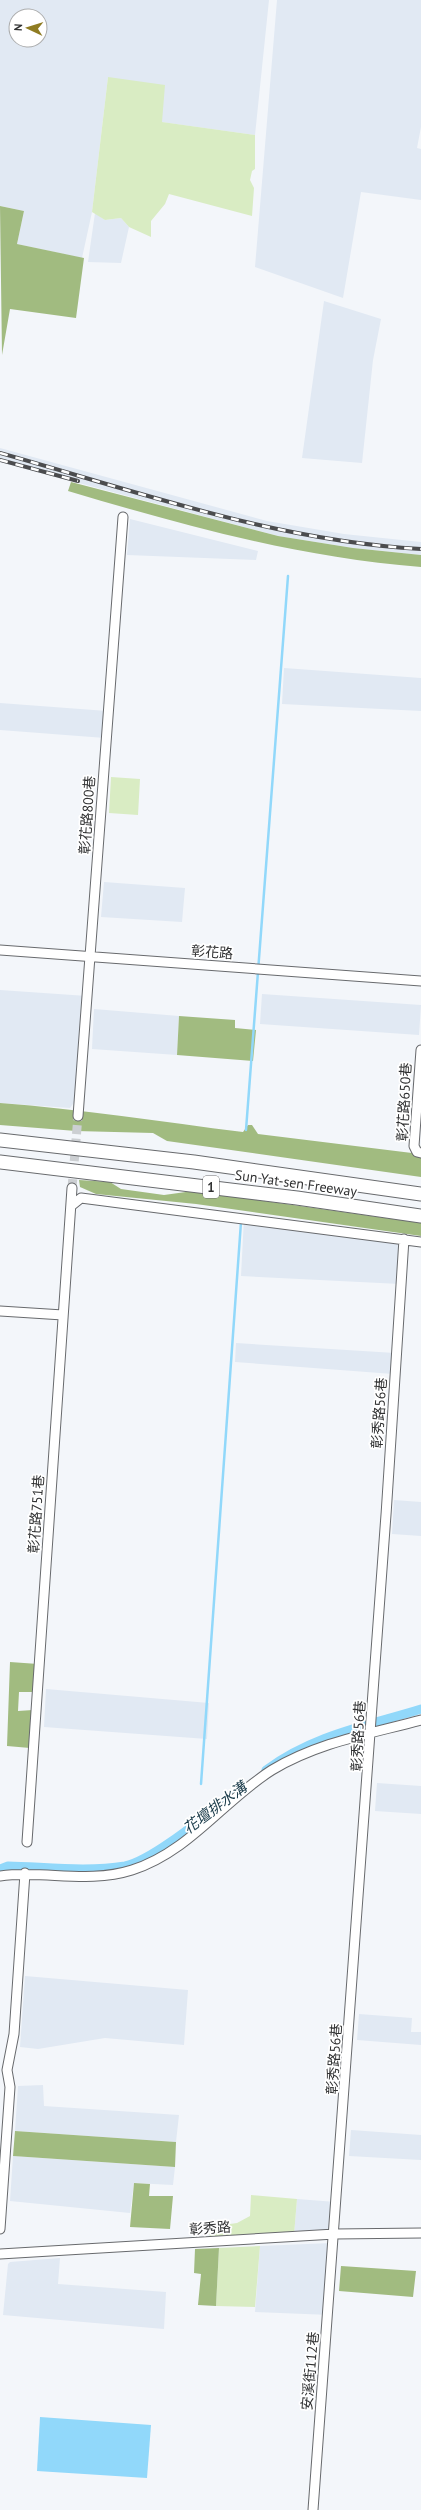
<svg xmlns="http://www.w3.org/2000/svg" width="421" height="2510" viewBox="0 0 421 2510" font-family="'PT Sans','Noto Sans TC',sans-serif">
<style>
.built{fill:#e1e9f3;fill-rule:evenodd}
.green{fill:#d9ecc3}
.forest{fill:#a1bb80}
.water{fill:#91d8fa}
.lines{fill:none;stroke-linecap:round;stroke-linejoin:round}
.stream{stroke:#91d8fa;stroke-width:2.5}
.canal{stroke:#91d8fa;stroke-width:9}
.minor-tunnel{stroke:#cccfd2;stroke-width:9;stroke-dasharray:9 4.5;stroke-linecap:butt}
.minor-casing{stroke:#686a6d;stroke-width:11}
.highway-casing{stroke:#686a6d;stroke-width:15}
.minor{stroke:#fff;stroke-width:9}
.highway{stroke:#fff;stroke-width:13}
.rail-casing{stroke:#4b4c4e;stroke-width:4}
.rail{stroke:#fff;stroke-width:2.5;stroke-dasharray:8;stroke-linecap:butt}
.labels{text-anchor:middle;stroke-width:3.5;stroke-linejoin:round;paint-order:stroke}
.shield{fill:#fff;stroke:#6e6f70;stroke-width:1}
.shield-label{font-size:13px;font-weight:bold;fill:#303132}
.street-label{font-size:14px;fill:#303132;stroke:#fff}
.water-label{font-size:15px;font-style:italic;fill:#193a49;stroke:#fff}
</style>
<rect width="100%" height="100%" fill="#f3f6fa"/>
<path class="built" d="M0 0H269L255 135 161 122 108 77 92 212 82 258 17 244 24 211 0 206ZM16 16H40V40H16Z
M277 0H421V127L417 148 421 149V200L361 192 343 298 255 267Z
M95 213 105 220 121 218 129 227 121 263 88 262Z
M324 301 381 319 373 360 362 463 302 458Z
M0 448 267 521 344 534 421 542V555L353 548 278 536 0 462Z
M130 519 258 551 256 560 127 555Z
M284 668 421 678V711L282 704Z
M0 703 107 711 105 738 0 730Z
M104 882 185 888 182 922 101 917Z
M0 990 87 996 78 1097 70 1108 0 1103Z
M262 994 421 1005 419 1035 260 1024Z
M94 1009 179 1016 177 1055 92 1049Z
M244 1218 402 1241 400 1284 241 1276Z
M236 1343 395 1353 393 1374 235 1362Z
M394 1500 421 1502V1536L392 1534Z
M46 1689 209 1703 207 1739 44 1727Z
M377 1783 421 1786V1814L375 1811Z
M25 1976 188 1990 184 2045 105 2038 38 2049 20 2047Z
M359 2014 412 2018 411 2032H421V2045L357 2040Z
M43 2085 44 2106 179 2115 176 2142 15 2131 18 2086Z
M351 2130 421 2135V2160L349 2156Z
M13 2156 175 2167 173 2185 134 2183 130 2213 10 2201Z
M297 2199 336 2202 334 2232 294 2235Z
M331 2243 330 2315 255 2312 260 2246Z
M60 2258 58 2284 166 2292 164 2329 3 2315 8 2264 10 2262Z"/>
<path class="green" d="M108 77 165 85 162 122 255 135V169L252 171 250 180 254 188 252 216 169 194 165 204 151 221V237L129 227 121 218 105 220 92 212Z
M111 777 140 779 138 815 109 813Z
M251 2195 297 2199 294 2235 210 2240 209 2227 237 2223 250 2216Z
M260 2246 255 2307 216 2306 219 2248Z"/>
<path class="forest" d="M0 206 24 211 17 244 84 258 76 318 10 309 2 355Z
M71 482 278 536 353 548 421 555V567C297 557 186 526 68 491Z
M179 1016 235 1020V1028L256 1030 253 1061 177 1055Z
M0 1103C81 1109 162 1122 243 1132L248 1125H252L258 1134 420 1154 421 1145V1177L167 1141 153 1133 76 1131 0 1125Z
M79 1180 110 1182 121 1189 164 1195 193 1191 421 1223V1236L196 1204 96 1194 80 1187Z
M10 1662 38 1664 35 1692H19L18 1711 33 1710 30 1748 7 1746Z
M15 2131 176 2142 175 2167 13 2156Z
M134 2183 150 2184 149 2196H173L170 2229 130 2227Z
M219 2248 216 2306 198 2305 201 2274 194 2273 195 2249Z
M341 2266 416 2271 413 2297 339 2291Z"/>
<path class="water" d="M40 2417 151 2425 147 2478 37 2471Z"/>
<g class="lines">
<path class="stream" d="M246 1130 288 576
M201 1784 241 1222"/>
<path class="canal" d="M266 1770C313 1735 366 1726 421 1709
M0 1869 8 1866C47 1867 87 1872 125 1866 155 1860 217 1806 244 1786"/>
<path class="minor-tunnel" d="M72 1188 78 1116"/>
<g class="minor-casing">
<path id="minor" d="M0 950 421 981
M421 1050 414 1146 417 1152 421 1153
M78 1116 123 517
M71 1206 81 1198 421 1242
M0 1311 63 1315
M27 1842 72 1188
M0 1876C44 1870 88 1884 132 1870 189 1852 224 1800 272 1770 319 1742 369 1734 421 1720
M0 2229 10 2087 7 2070 14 2034 25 1873
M0 2254 335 2234 421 2233
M313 2510C347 2087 377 1663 404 1239"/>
</g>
<g class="highway-casing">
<path id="highway" d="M0 1140 194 1162 421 1194
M0 1162 297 1198 421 1216"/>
</g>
<use href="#minor" class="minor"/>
<use href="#highway" class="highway"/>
<g class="rail-casing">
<path id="rail" d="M0 453C139 492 276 541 421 549
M0 460 78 481"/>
</g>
<use href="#rail" class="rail"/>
</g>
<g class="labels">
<rect class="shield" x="203" y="1176" width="16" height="22" rx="3"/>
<g class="shield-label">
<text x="211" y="1192">1</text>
</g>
<g class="street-label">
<text transform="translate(87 815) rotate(-86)" y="5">彰花路800巷</text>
<text transform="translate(212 952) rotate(4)" y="5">彰花路</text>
<text transform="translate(404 1102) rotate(-87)" y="5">彰花路650巷</text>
<text transform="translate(296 1183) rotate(8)" y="5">Sun Yat-sen Freeway</text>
<text transform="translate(379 1413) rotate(-86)" y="5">彰秀路56巷</text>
<text transform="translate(36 1514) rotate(-86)" y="5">彰花路751巷</text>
<text transform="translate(358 1736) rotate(-87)" y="5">彰秀路56巷</text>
<text transform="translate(334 2059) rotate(-86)" y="5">彰秀路56巷</text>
<text transform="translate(210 2228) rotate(-4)" y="5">彰秀路</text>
<text transform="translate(310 2371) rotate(-85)" y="5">安溪街112巷</text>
</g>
<g class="water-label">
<text transform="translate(215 1808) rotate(-37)" y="5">花壇排水溝</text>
</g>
</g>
<g transform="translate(28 28) rotate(274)"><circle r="19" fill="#ffffff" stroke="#acadad"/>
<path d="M0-3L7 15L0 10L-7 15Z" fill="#8f7c22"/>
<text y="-6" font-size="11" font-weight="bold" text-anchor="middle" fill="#303132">N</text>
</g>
</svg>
